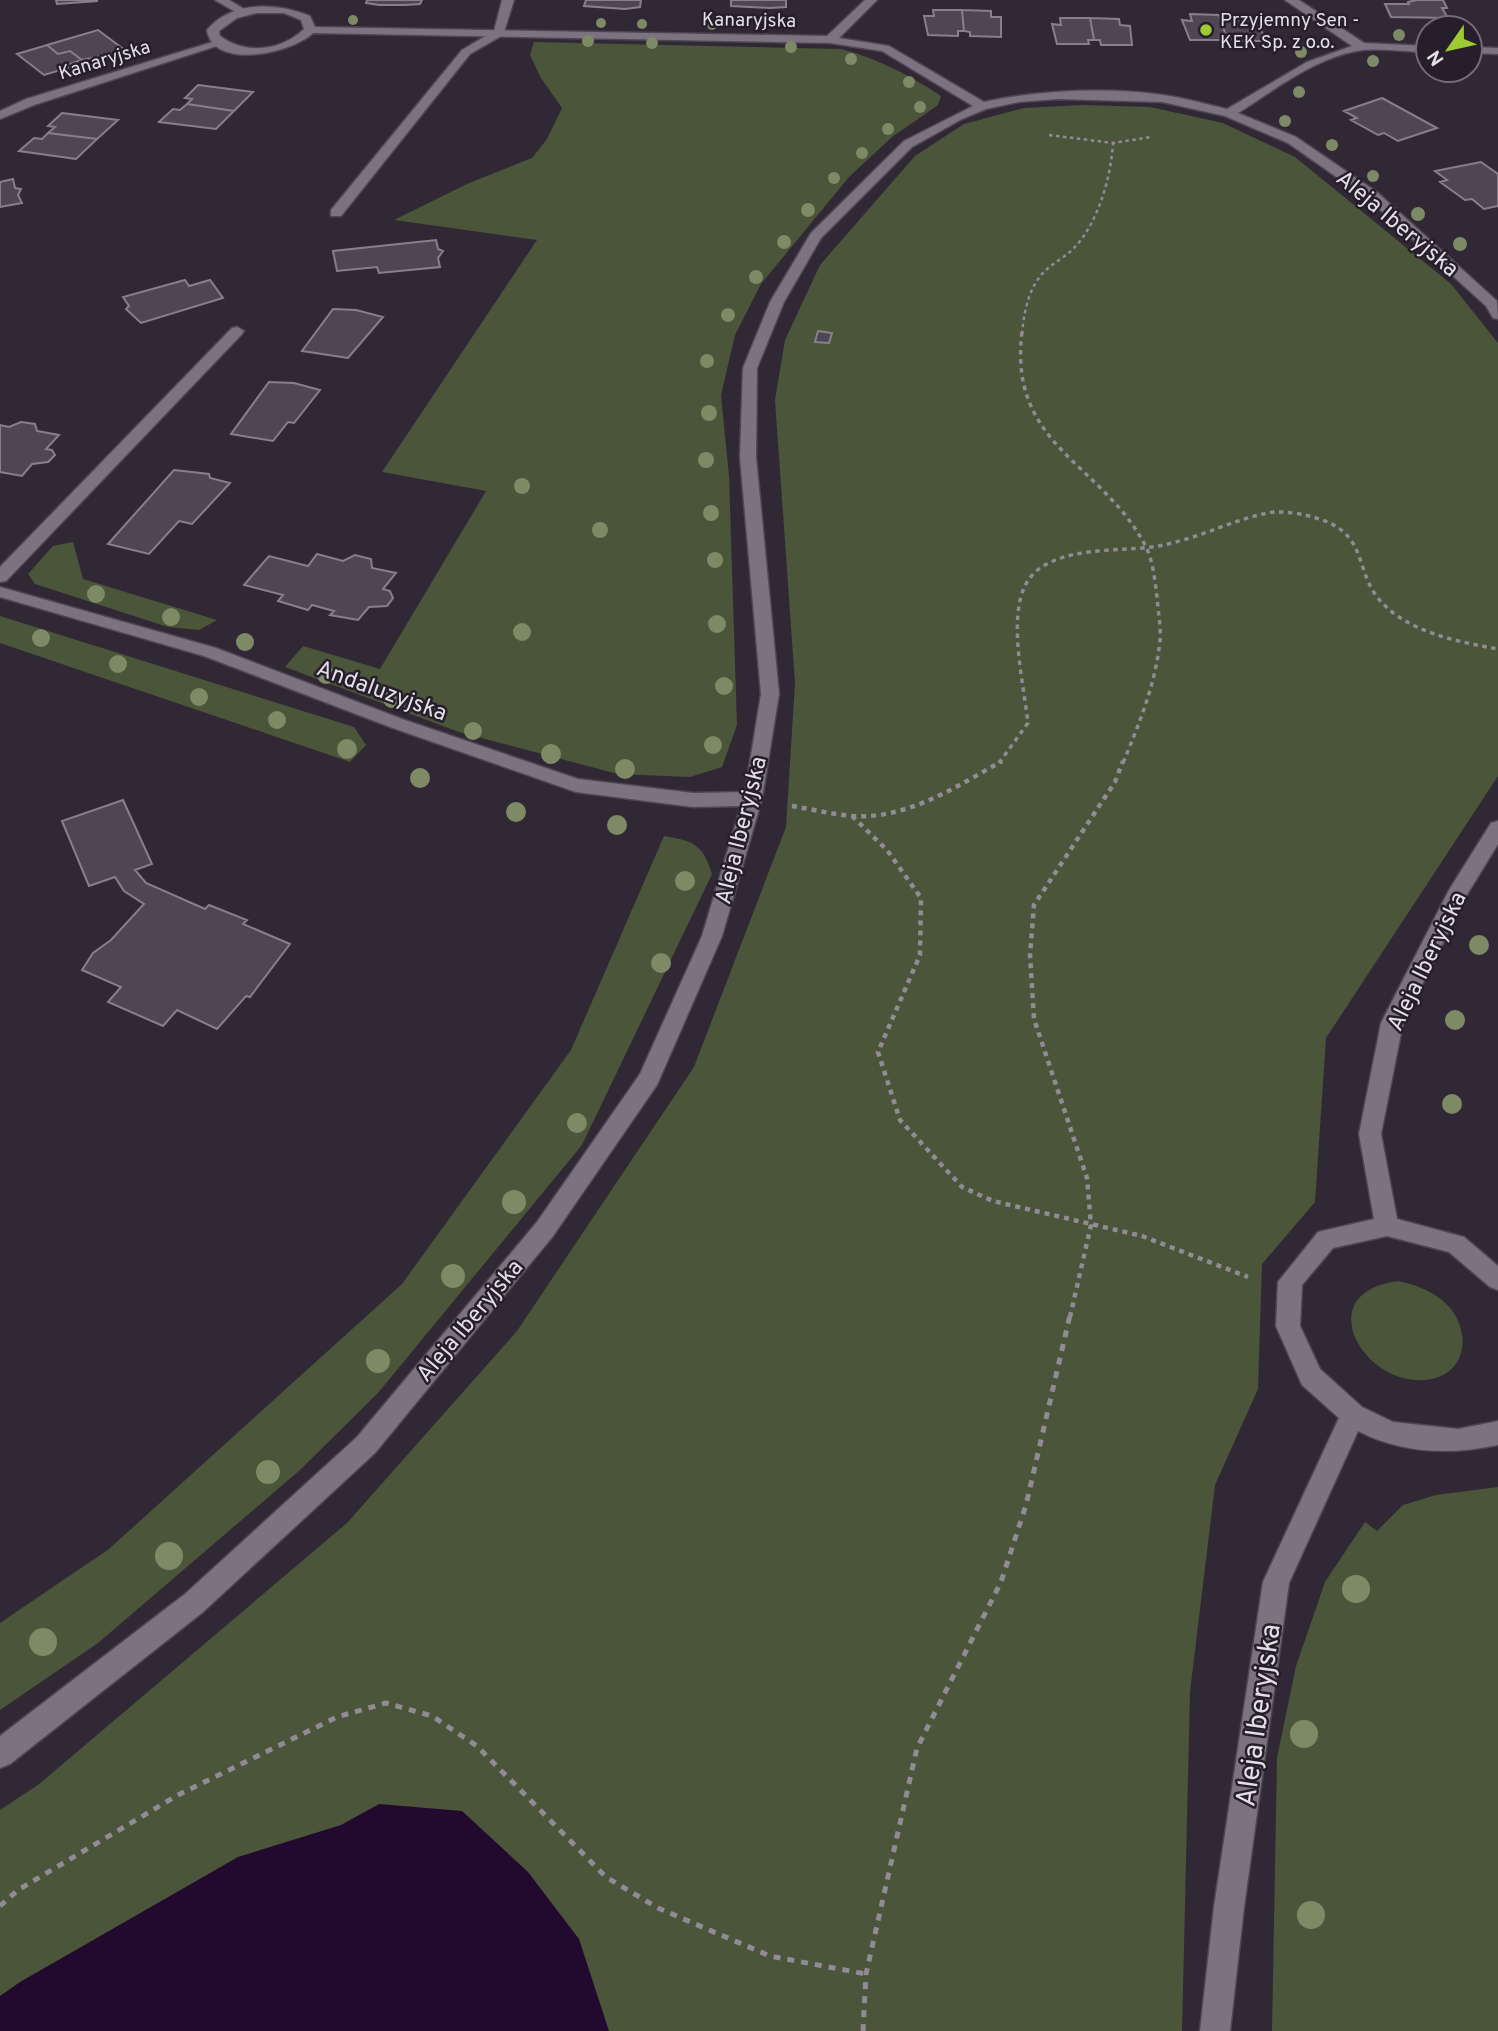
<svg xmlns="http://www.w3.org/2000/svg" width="1498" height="2031" viewBox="0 0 1498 2031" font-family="Overpass,sans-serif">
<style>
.green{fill:#4a553a}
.water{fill:#220a2f}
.building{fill:#4e4653;stroke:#887f8e;stroke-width:2}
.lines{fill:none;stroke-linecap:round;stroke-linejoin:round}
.lane-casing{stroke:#4d4752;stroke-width:3}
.street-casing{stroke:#4d4752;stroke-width:3}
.path-far3{stroke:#918b95;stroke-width:2.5;stroke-dasharray:3.5 3.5;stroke-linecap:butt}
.path-far2{stroke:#918b95;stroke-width:3.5;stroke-dasharray:4.5 4.5;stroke-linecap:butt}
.path-far1{stroke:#918b95;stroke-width:4.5;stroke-dasharray:5 5;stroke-linecap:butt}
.path{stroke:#918b95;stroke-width:5;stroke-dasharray:7 7;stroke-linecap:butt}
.lane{fill:#7c7382;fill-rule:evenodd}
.street{fill:#7c7382;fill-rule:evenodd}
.tree{fill:#7e8a66}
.poi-dot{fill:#9dca30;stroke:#261f2b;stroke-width:2.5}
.labels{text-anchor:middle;stroke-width:5;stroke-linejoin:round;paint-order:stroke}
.far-street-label{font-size:19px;fill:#e4dfe7;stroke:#261f2b}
.far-poi-label{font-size:19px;fill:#e4dfe7;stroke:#261f2b;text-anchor:start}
.street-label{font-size:23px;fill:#e4dfe7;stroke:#261f2b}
.near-street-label{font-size:28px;fill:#e4dfe7;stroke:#261f2b}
</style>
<rect width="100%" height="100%" fill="#302935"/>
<path class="green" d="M534 42 841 49C879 59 909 75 941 96L938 105 892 137 849 177 761 284 735 335 721 395 729 476 737 725 722 767 690 777 618 774 459 732 285 667 303 646 380 669 486 491 382 472 537 240 394 220 467 184 532 158 547 139 562 108 541 78 530 55Z
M1083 105 1150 107 1223 123 1295 157 1451 284 1498 343V776L1326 1038 1315 1202 1262 1264 1258 1389 1215 1485 1190 1692 1182 2031H0V1810L38 1785 347 1523 517 1331 694 1067 786 827 795 683 775 400 785 340 820 265 915 156 964 124 1024 108Z
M73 542 83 579 217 620 199 630 168 627 35 584 28 574 53 546Z
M0 616 354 727 366 745 350 762 0 643Z
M664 836C693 841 703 844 712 874L582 1145 378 1393 300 1470 98 1643 0 1710V1623L109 1549 402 1284 571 1050Z
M1398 1281C1415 1285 1428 1289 1442 1300 1470 1322 1472 1370 1432 1379 1367 1393 1306 1293 1398 1281Z
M1498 1487V2031H1272L1277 1758 1296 1666 1325 1582 1365 1522 1377 1531 1403 1505 1436 1495Z"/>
<path class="water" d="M379 1804 462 1811 528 1872 579 1939 609 2031H0V1996L20 1982 238 1857 341 1825Z"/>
<path class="building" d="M56 0H97V1L57 4Z
M367 0H422L420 4 405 5H379L366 3Z
M586 0H641L640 7 625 9 584 6Z
M731 0H786V7L770 8 731 6Z
M1417 0H1443L1447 8H1442L1448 18 1391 17 1385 4H1409L1408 2Z
M933 10H962L964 31H958V36L928 35 924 16H934Z
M962 10 991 11V17H1001V37L970 36V32L964 31Z
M1190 14 1219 15 1226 36H1220L1221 40H1190L1182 20 1192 21Z
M1219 15H1248L1250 22H1260L1264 41H1233L1232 36H1226Z
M1060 18H1090L1094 40H1088L1089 44H1057L1052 24 1061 25Z
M1090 18 1119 19 1120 25 1130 26 1132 45H1101L1100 40H1094Z
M98 30 126 51 82 60 70 51 58 54 47 45Z
M47 45 58 54 70 51 82 60 70 64 74 66 44 75 17 54Z
M198 85 253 92 234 111 187 104 192 99 185 98Z
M1382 98 1437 128 1398 141 1384 133 1378 135 1351 120 1357 118 1344 111Z
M187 104 234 111 216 129 159 122 173 109 180 110Z
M62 113 118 120 97 139 48 133 55 127 48 126Z
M48 133 97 139 76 159 19 151 34 138 42 139Z
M1481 162 1498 174V206L1484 209 1472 199 1465 200 1440 182 1447 180 1435 171Z
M13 179 15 188 21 189 18 195 22 203 0 207V182Z
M436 240 438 249 443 251 438 258 440 267 379 273 377 267 337 271 333 251Z
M185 280 189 286 210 280 223 298 141 323 126 309 129 306 123 297Z
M333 309 356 310 383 317 348 358 302 351Z
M818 331 832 333 829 343 815 342Z
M269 382 294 383 320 390 294 423 288 422 273 441 231 434Z
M21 422 35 424 37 431 59 435 46 449 52 450 55 455 48 462 32 464 22 476 0 472V425L9 427Z
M174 470 209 474 210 478 230 483 192 524 179 521 149 554 108 544Z
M317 554 343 561 355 555 371 559 372 568 396 573 383 589 390 591 393 598 387 606 369 607 358 620 330 615 334 611 312 605 308 610 278 601 283 595 244 585 269 556 308 566Z
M123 800 152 864 135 870 146 883 205 909 209 905 247 920 243 924 290 944 250 997 246 996 217 1029 177 1010 163 1026 108 1002 121 987 82 970 93 953 111 940 144 904 124 891 115 877 89 886 62 821Z"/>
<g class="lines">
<g class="lane-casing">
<path id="lane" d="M215 0H229L249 12 239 14Z
M502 0H514L503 35 470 54 341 216H331V210L462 50 494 31Z
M216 41 226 43 34 105 0 119V111L26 99Z"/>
</g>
<g class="street-casing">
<path id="street" d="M865 0H877L839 38 889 46 984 102C1038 90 1108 87 1163 95 1185 98 1206 104 1227 109L1307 62 1352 46 1285 0H1299L1364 43 1428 46V52C1407 52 1384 48 1363 50 1317 56 1276 89 1238 113L1296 137 1378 193 1497 301 1498 319 1493 318 1486 306 1368 199 1288 143 1225 116 1162 102 1058 99 1019 102 986 109 962 119 912 147 821 238 784 302 757 368 756 457 779 694 762 799 722 936 657 1085 553 1236 375 1453 203 1612 10 1764 0 1768V1736L185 1594 357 1437 537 1222 640 1074 702 936 741 806 693 807 576 792 390 727 204 656 0 597V587L216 648 402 719 578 779 693 793 745 792 761 694 740 457 743 368 770 302 811 233 904 141 973 106 882 51 830 43 313 33C293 53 213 71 207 30 232 0 278 3 310 16L315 27 827 36ZM257 13H284L301 20 304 29C281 51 245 55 220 36L219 31 237 18Z
M1470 47 1498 48V54L1470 53Z
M237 327 244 331 242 334 6 581 0 582V567L232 328Z
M1498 821V844L1468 893 1403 1023 1381 1134 1397 1219 1464 1237 1498 1266V1290L1490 1287 1449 1252 1387 1236 1333 1248 1302 1285 1300 1326 1320 1369 1362 1407 1393 1422 1458 1429 1498 1421V1445C1450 1455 1403 1454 1358 1431L1289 1583 1244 1907 1230 2031H1200L1214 1907 1263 1582 1339 1418 1302 1385 1276 1326 1278 1282 1318 1232 1374 1219 1359 1134 1381 1023 1449 890 1491 823Z"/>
</g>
<path class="path-far3" d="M1049 135 1113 143 1151 137
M1022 334C1024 311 1029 285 1047 269 1055 262 1065 257 1073 249 1098 224 1111 177 1113 143"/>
<path class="path-far2" d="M1022 332C1008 446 1101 462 1145 545 1153 560 1155 581 1157 597 1158 611 1161 626 1160 640 1156 683 1139 724 1123 763
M999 763 1028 723C1024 686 1008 620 1025 586 1029 577 1038 568 1047 564 1085 544 1131 554 1172 543 1205 535 1236 519 1268 513 1281 510 1304 514 1316 518 1368 533 1354 568 1378 598 1405 632 1459 642 1498 649"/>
<path class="path-far1" d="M792 806C811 809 831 814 851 816 906 820 956 787 1002 761
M852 816 887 850 921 898 920 955 878 1052 900 1120 962 1187 993 1201 1142 1236 1248 1277
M1070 1317 1091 1225 1087 1178 1034 1019 1030 955 1034 905 1115 782 1123 761"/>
<path class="path" d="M0 1906 18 1890 178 1795 337 1717 386 1703 432 1716 477 1746 606 1877 658 1908 770 1956 866 1974
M863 2031 866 1974 917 1748 1001 1582 1026 1505 1070 1315"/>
<use href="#lane" class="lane"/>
<use href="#street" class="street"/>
</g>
<g class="tree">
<circle cx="353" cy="20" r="5"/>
<circle cx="601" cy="23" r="5"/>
<circle cx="642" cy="24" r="5"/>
<circle cx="712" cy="25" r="5"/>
<circle cx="1399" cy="35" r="6"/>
<circle cx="588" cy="41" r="6"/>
<circle cx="652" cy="43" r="6"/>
<circle cx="791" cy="47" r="6"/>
<circle cx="1301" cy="52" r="6"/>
<circle cx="851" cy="59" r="6"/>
<circle cx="1373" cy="61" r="6"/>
<circle cx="909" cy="82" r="6"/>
<circle cx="1299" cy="92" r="6"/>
<circle cx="920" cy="107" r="6"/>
<circle cx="1285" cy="121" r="6"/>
<circle cx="888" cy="129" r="6"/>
<circle cx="1332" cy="145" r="6"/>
<circle cx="862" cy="153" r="6"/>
<circle cx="1373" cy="176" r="6"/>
<circle cx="834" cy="178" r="6"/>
<circle cx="808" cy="210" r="7"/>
<circle cx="1418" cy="214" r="7"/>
<circle cx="784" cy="242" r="7"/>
<circle cx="1460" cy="244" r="7"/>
<circle cx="756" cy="277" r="7"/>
<circle cx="728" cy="315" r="7"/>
<circle cx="707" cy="361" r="7"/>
<circle cx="709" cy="413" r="8"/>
<circle cx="706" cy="460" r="8"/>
<circle cx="522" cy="486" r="8"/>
<circle cx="711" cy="513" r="8"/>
<circle cx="600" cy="530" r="8"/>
<circle cx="715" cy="560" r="8"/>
<circle cx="96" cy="594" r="9"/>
<circle cx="171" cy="617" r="9"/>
<circle cx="717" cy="624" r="9"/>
<circle cx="522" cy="632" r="9"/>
<circle cx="41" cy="638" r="9"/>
<circle cx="245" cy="642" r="9"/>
<circle cx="118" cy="664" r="9"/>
<circle cx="326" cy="675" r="9"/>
<circle cx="724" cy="686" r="9"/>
<circle cx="199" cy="697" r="9"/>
<circle cx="392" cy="699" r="9"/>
<circle cx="277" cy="720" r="9"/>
<circle cx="473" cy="731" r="9"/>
<circle cx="713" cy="745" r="9"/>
<circle cx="347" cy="749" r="10"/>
<circle cx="551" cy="754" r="10"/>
<circle cx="625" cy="769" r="10"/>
<circle cx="420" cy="778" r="10"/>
<circle cx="516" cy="812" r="10"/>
<circle cx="617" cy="825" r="10"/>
<circle cx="685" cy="881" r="10"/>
<circle cx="1479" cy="945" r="10"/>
<circle cx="661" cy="963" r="10"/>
<circle cx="1455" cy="1020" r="10"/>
<circle cx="1452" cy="1104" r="10"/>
<circle cx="577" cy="1123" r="10"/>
<circle cx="514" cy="1202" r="12"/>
<circle cx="453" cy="1276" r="12"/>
<circle cx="378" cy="1361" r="12"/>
<circle cx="268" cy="1472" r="12"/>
<circle cx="169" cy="1556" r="14"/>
<circle cx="1356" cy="1589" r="14"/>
<circle cx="43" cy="1642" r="14"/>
<circle cx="1304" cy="1734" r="14"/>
<circle cx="1311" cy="1915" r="14"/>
</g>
<circle class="poi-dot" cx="1206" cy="30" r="7"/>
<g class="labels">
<g class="far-street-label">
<text transform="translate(749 19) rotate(1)" y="7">Kanaryjska</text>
<text transform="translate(104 59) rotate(-17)" y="7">Kanaryjska</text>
</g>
<g class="far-poi-label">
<text x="1220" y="26">Przyjemny Sen -<tspan x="1220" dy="22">KEK Sp. z o.o.</tspan></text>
</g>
<g class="street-label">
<text transform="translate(1398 223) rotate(40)" y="8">Aleja Iberyjska</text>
<text transform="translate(382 690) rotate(20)" y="8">Andaluzyjska</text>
<text transform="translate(740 830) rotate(-76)" y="8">Aleja Iberyjska</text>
<text transform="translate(1426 961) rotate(-64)" y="8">Aleja Iberyjska</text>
<text transform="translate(469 1320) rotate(-50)" y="8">Aleja Iberyjska</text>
</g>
<g class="near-street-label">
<text transform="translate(1257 1715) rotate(-82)" y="10">Aleja Iberyjska</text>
</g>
</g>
<g transform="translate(1449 49) rotate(236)"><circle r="33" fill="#261f2b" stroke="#726c76" stroke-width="2"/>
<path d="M0-5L12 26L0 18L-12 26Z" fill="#9dca30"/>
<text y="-10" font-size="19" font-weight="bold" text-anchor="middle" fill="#e4dfe7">N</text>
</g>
</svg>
